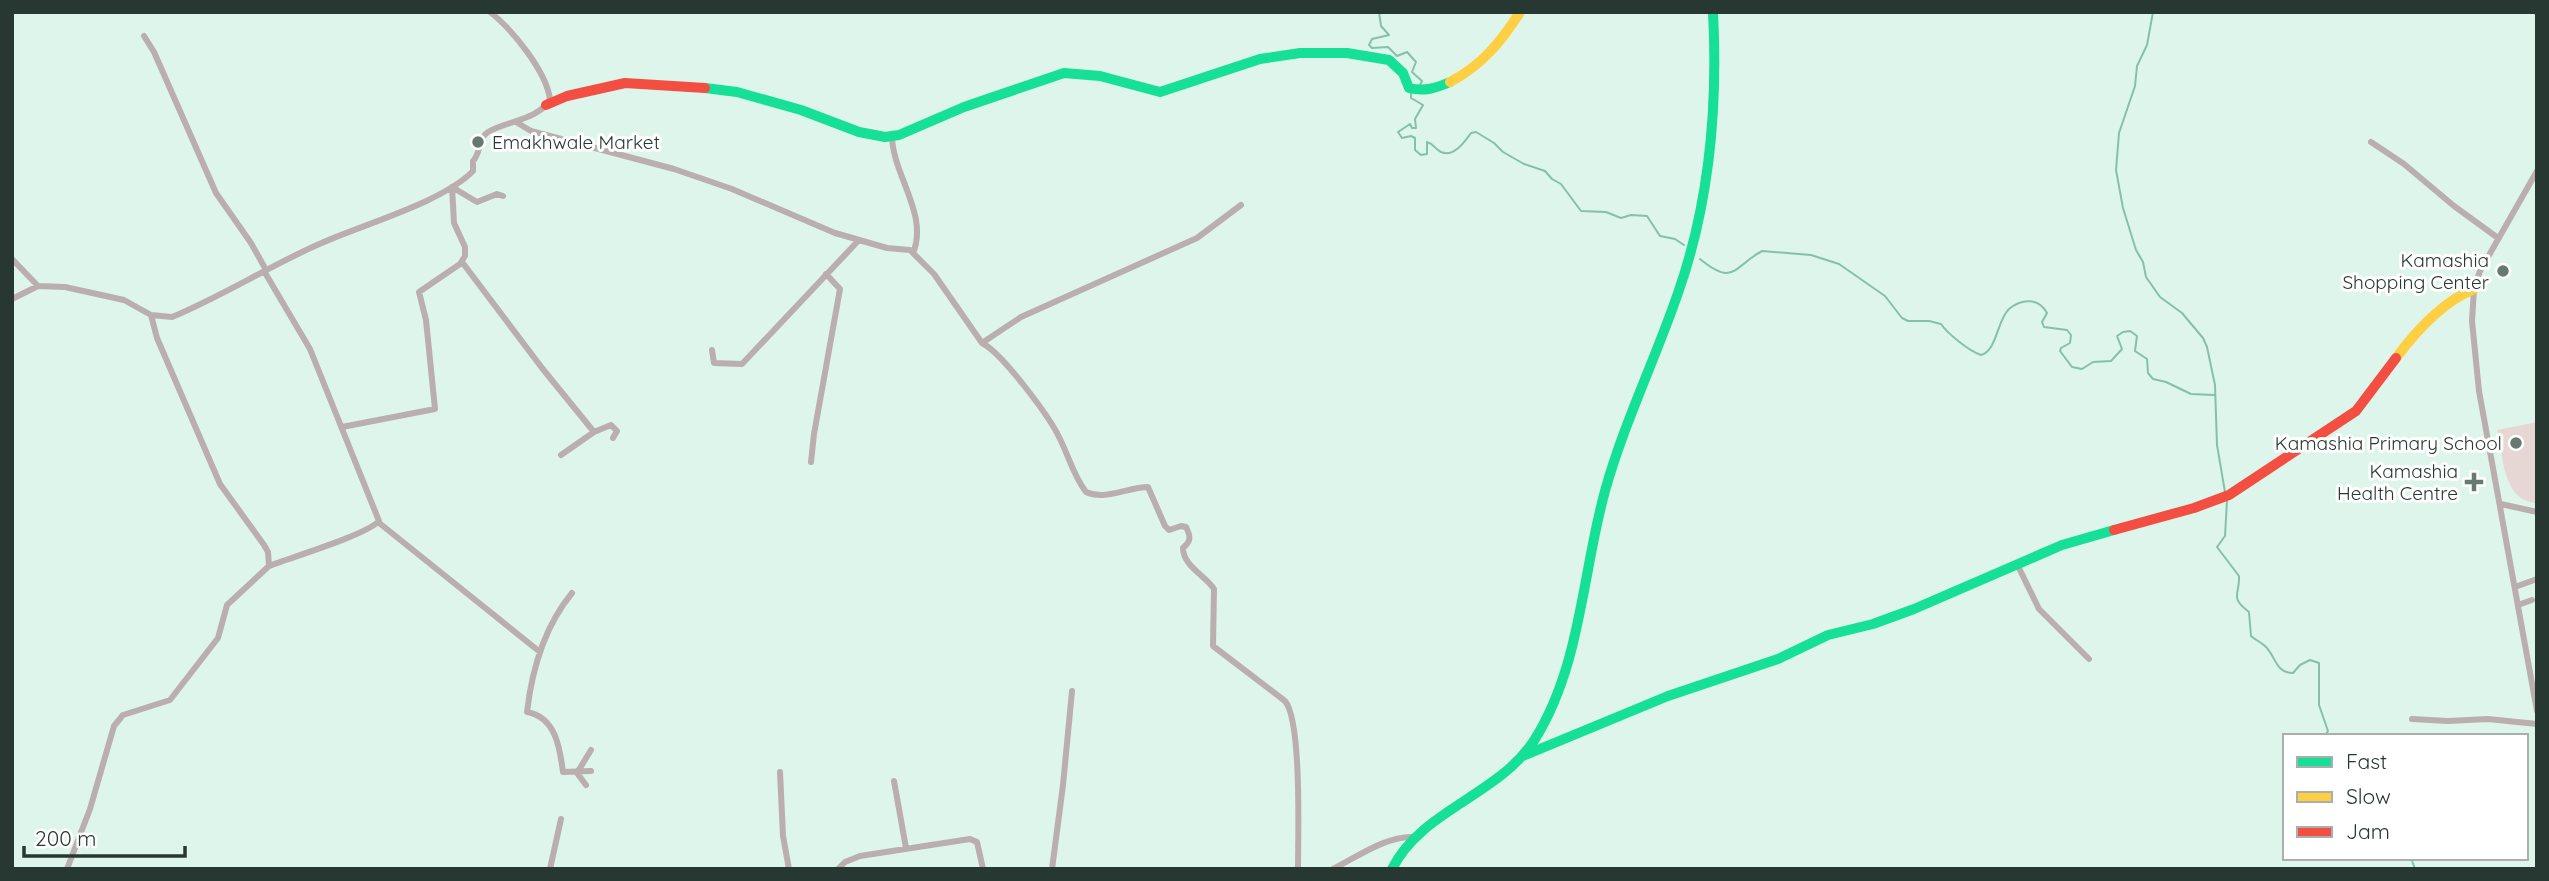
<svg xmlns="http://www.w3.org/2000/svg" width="2549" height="881" viewBox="0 0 2549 881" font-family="Quicksand,sans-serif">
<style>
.green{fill:#e6d7d4}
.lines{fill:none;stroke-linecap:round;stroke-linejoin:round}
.stream{stroke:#85c0ad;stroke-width:2}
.street{stroke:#bbaeae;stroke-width:6}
.fast{stroke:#16e098;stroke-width:10}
.slow{stroke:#ffcf43;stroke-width:10}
.jam{stroke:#f24e42;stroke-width:10}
.poi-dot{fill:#677a72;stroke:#fff;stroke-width:2.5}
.labels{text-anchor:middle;stroke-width:6;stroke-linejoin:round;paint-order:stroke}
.poi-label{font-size:19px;fill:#273731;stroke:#fff;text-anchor:end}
</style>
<rect width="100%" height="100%" fill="#def5ec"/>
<path class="green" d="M2537 422V503C2503 502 2503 455 2497 430Z"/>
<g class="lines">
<path class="stream" d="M1379 12 1381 26 1389 35 1372 39 1369 45 1372 48 1388 47 1397 56 1407 52 1416 62 1412 72 1422 81 1420 85
M2153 12 2147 45 2137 66 2135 86 2119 133 2116 170 2123 208 2136 250 2143 262 2146 277 2160 297 2182 313 2203 338 2207 347 2215 385 2217 445 2225 492
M1411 91V98L1423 105 1415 119 1416 128H1412L1410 124 1398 132 1402 138 1411 136 1415 138V150L1421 155 1427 154V142C1434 144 1435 149 1441 152 1454 158 1465 141 1471 133L1476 132 1494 143 1503 152 1524 164 1545 171 1552 179 1561 184 1581 211 1606 212 1621 218 1631 215 1647 216 1660 236 1675 239 1684 245
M1700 259C1734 287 1733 267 1762 251L1811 255 1839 264 1885 296 1902 318 1908 321H1929L1941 324C1948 334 1969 351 1981 355 1997 351 1997 320 2009 309 2022 298 2039 298 2047 313L2042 322 2044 327 2067 330 2071 335 2070 343 2061 348 2060 351 2072 367 2082 369 2093 362 2111 361 2122 349 2117 336 2123 332 2130 331 2137 336 2135 351 2147 359 2148 373 2153 379 2166 382 2191 394 2214 395
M2227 501 2225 536 2217 547 2239 576C2240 595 2229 597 2249 612L2251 636C2255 640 2261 642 2265 646 2276 656 2275 673 2293 673L2300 665 2310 660 2319 663V705L2328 731 2326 734 2307 736
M2411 858 2415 869"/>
<path class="street" d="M2536 12 2537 13
M144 36 154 52 216 193 251 243 266 270
M516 122 531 131 674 169 732 189 835 233 887 248 910 250 934 274 982 343 1021 317 1197 238 1241 205
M892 137C893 175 929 215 913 253
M2371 142 2404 164 2454 206 2498 238
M2537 171 2480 271 2474 289 2472 321 2479 391 2537 711
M452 187 477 202 497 194 503 196
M12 259 38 286
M462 262 542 368 594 432 561 455
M264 271 310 349 379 521C366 535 292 557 269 566
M12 299 38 286 65 287 124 300 151 315 172 317C222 296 268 267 317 245 360 225 442 203 473 171V161C481 153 478 138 488 132 506 121 539 120 550 99 546 71 512 29 490 12
M982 343C1002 353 1050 417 1060 439 1069 457 1074 477 1086 492 1106 501 1128 487 1148 487L1165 526 1169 530 1181 526 1186 527C1191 537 1191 541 1183 548 1183 566 1206 576 1214 589L1213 646 1285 701C1302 721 1298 838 1298 869
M712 350 714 363 742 364 859 240
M342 427 435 409 426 320 419 292 460 264 465 256V247L454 223 452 187
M594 432 611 425 617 431 613 438
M811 462 814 434 840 289 826 274
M2501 504 2537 512
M378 522 540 652
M2017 564 2039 609 2089 659
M2515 587 2537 579
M572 593C544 627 532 669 527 712 556 717 560 749 563 772L591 771
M2518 605 2532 600
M2412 719 2448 721 2488 719 2537 724
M780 772 783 836 789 869
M577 773 591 750
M577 773 586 785
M894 781 906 848
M67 869 90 809 114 726 123 715 170 700 218 638 227 605 269 566 268 552 264 545 220 484 157 338 151 315
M550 869 561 819
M838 869 845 862 860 856 970 839 977 842 983 869
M1052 869 1063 785 1072 691
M1333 869C1357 857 1386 836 1413 837"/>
<path class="fast" d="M705 88 737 92 801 110 859 132 885 137 899 135 964 107 1064 73 1100 76 1160 92 1260 59 1300 53H1347L1389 60 1403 73 1409 88C1424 92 1436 88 1450 82
M1523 756 1668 696 1778 659 1828 635 1873 624 1914 609 2062 545 2114 530
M1392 869C1422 809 1499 796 1535 739 1581 665 1582 574 1605 491 1624 423 1655 360 1678 293 1710 202 1718 108 1713 12"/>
<path class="slow" d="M1450 82C1482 65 1501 42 1520 12
M2396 358C2416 331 2442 302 2474 289"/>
<path class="jam" d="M546 105 567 96 625 83 705 88
M2114 530 2194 508 2229 495 2356 411 2396 358"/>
</g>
<g class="poi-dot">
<circle cx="478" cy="142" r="7"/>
<circle cx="2503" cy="271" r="7"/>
<circle cx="2516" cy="443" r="7"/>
<path d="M2470.5 471.5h7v7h7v7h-7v7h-7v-7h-7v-7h7z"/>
</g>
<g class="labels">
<g class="poi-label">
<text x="492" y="149" text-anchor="start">Emakhwale Market</text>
<text x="2489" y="267">Kamashia<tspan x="2489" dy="22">Shopping Center</tspan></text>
<text x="2502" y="450">Kamashia Primary School</text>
<text x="2458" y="478">Kamashia<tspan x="2458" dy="22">Health Centre</tspan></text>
</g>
</g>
<rect width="2549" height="881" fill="none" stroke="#273731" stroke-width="28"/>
<rect x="2283" y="734" width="245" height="126" fill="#ffffff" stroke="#a9afad" stroke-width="2"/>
<rect x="2297" y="757" width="35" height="10" fill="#16e098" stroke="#a9afad" stroke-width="2"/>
<text x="2346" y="769" font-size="21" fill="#273731">Fast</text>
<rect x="2297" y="792" width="35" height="10" fill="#ffcf43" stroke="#a9afad" stroke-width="2"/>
<text x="2346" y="804" font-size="21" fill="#273731">Slow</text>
<rect x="2297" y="827" width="35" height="10" fill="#f24e42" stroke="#a9afad" stroke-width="2"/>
<text x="2346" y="839" font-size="21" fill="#273731">Jam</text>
<path d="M24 846v10h161v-10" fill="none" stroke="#273731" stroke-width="3.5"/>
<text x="35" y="846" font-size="21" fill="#273731" stroke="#ffffff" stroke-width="5" paint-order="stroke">200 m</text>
</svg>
